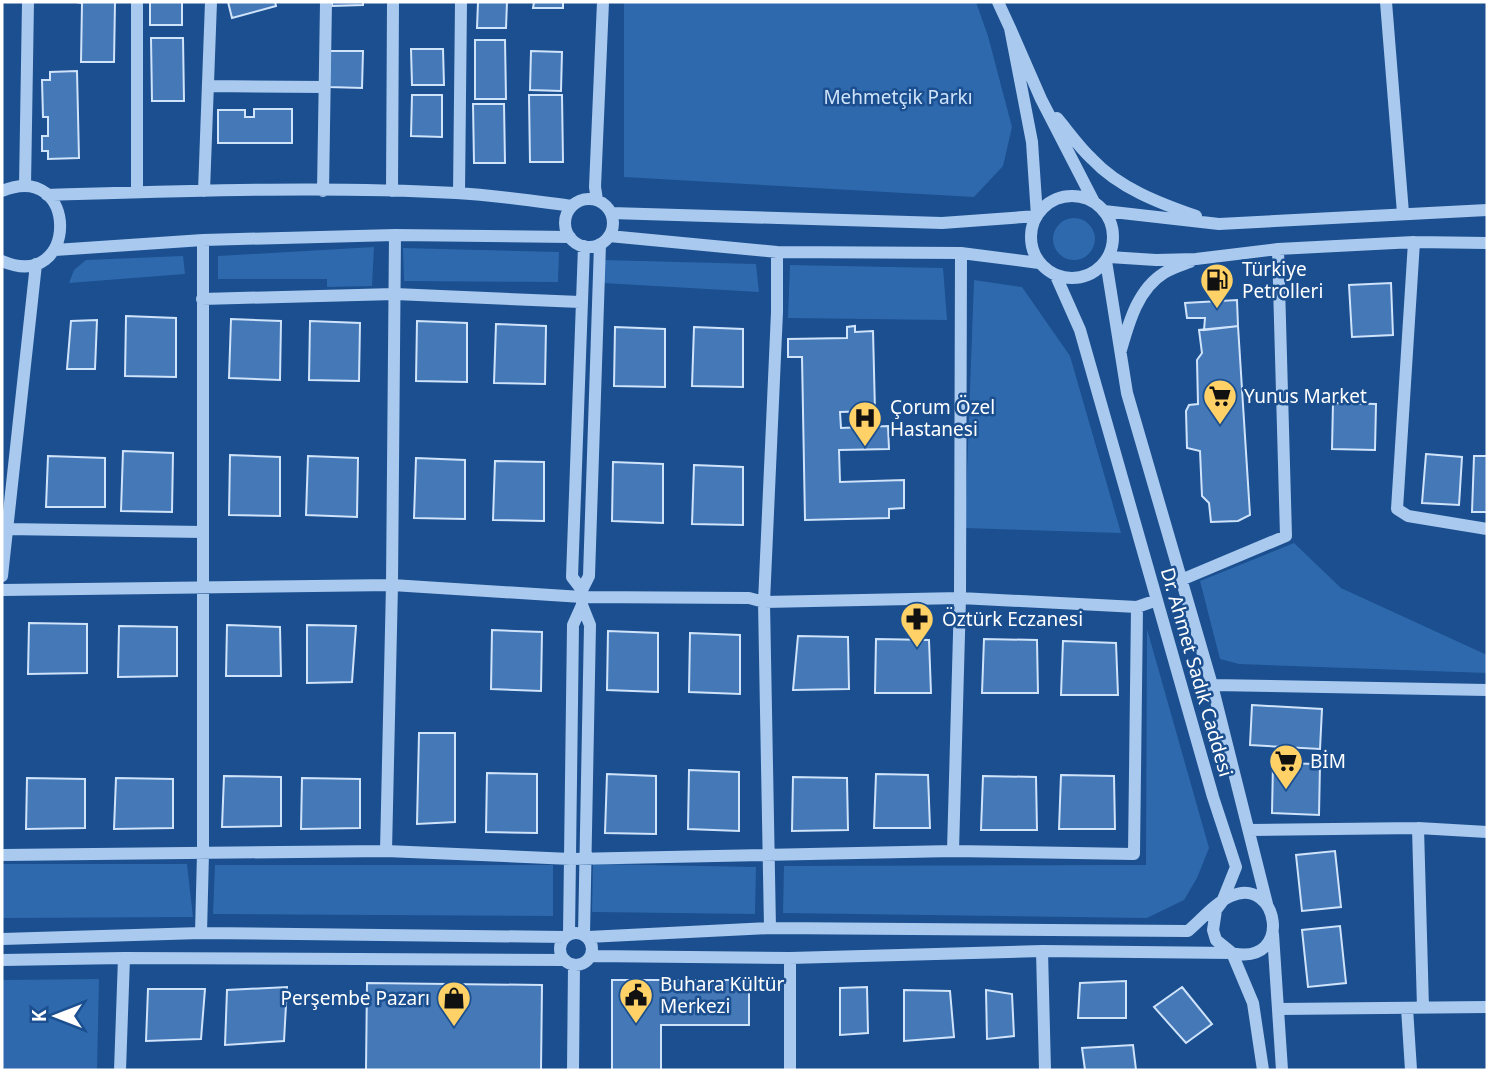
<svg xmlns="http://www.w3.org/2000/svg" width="1489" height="1072" viewBox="0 0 1489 1072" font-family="'Noto Sans',sans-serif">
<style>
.green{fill:#2e69ad}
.building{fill:#4478b7;stroke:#cfe3fa;stroke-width:2}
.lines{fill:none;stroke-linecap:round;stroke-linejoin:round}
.minor{stroke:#a9c9ee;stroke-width:12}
.labels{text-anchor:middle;stroke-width:5;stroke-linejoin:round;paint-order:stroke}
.park-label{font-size:19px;fill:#cfe3fa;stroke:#1b4f8f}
.poi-label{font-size:19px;fill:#fff;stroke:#1b4f8f;text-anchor:start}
.street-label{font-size:19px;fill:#fff;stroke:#1b4f8f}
</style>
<rect width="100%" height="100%" fill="#1b4f8f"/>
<path class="green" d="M624 2H976L988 36 1012 127 1003 166 974 197 624 177Z
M1053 239a21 21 0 1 1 42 0a21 21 0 1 1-42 0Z
M374 247 372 286 327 287V279H218V256Z
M403 248 559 252 558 282 404 281Z
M183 256 185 274 69 283 74 270 86 260Z
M603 260 756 264 759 292 603 283Z
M790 265 943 268 947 320 788 318Z
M974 280 1022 287 1070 356 1121 533 965 528Z
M1294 543 1341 588 1487 655V673L1239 664 1220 659 1200 581Z
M1147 629 1209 848 1197 878 1184 900 1147 918 783 913 784 866 1146 865Z
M2 864H187L193 917 2 918Z
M593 864 756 867 755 914 592 912Z
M215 865H553V916L213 914Z
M99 979 97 1070H2V980Z"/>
<path class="building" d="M76 2H115L114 62H81L82 3Z
M150 2H182V25H150Z
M228 2H275L276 6 232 18Z
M332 2H363V5L332 6Z
M478 2H507L506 28H477Z
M534 2H563V8H533Z
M151 38H183L184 101H152Z
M475 40H505L506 99H475Z
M411 49H443L444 85H412Z
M330 51H363L362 88 329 87Z
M531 51 562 52 561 91 530 90Z
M77 71 79 158 48 159V151H42V136H48V117H43L42 80H50V72Z
M412 95H442V137L411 136Z
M529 95H562L563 162H530Z
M473 104H504L505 163H474Z
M254 109H292V143H218V110H245V117H254Z
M1391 283 1393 335 1352 337 1349 285Z
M1237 300 1238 326 1204 330 1205 318H1187L1185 303Z
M126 316 176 318V377L125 376Z
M231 319 281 321 280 380 229 378Z
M97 320 95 369H67L71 321Z
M310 321 360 323 359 381 309 380Z
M417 321 467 323V382L416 381Z
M496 324 546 326 545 384 494 383Z
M855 326V332L873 331 875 411 840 412 841 428 888 426 889 449 839 450 840 482 904 480V508L889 509V518L805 520 802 357H788V339L847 338V327Z
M1238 326 1250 515 1238 521 1211 522 1209 503 1202 496 1200 451 1187 448 1186 411 1189 405 1198 404 1197 360 1202 353 1199 330Z
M615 327 665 329V387L614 386Z
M694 327 743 329V387L692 386Z
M1333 403 1376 404 1375 450 1332 449Z
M123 451 173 453 172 512 121 511Z
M1426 454 1462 457 1459 505 1422 503Z
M230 455 280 457V516L229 515Z
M48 456 105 458V507H46Z
M308 456 358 458 357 517 306 515Z
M1474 456H1487V512H1472Z
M416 458 465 460V519L414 518Z
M495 461 544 462V521L493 520Z
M613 462 663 464V523L612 521Z
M694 465 743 467V525L692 524Z
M29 623 87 624V673L28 674Z
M227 625 280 627 281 676H226Z
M307 625 356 626 352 682 307 683Z
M119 626 177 627V676L118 677Z
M492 630 542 632 541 691 491 689Z
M608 631 658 633V692L607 690Z
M690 633 740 635V694L689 692Z
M798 636 848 637 849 689 793 690Z
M876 639 929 640 931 693H875Z
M984 639 1037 640 1038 693H982Z
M1063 641 1116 643 1118 695H1061Z
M1252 705 1322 709 1320 749 1250 745Z
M419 733H455V822L417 824Z
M1273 763 1320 764 1319 815 1272 813Z
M689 770 739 772V831L688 829Z
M487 773 537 774V833L486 832Z
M607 774 656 776V834L605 833Z
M876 774 928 775 930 828H874Z
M1061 775 1114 776 1115 829H1059Z
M224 776 281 777V826L222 827Z
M983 776 1036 777 1037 830H981Z
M793 777 847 778 848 830 792 831Z
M27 778 85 779V828L26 829Z
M116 778 173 779V828L114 829Z
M302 778 360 779V828L301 829Z
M1335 851 1341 907 1302 911 1296 855Z
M1340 926 1346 983 1308 987 1302 930Z
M612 980H749V1025H661V1070H612Z
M1126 981V1018H1078L1080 983Z
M367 983 542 985 541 1070H366Z
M287 987 284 1041 225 1045 227 990Z
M867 987 868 1033 840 1035V988Z
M1182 987 1212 1024 1186 1043 1154 1007Z
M148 989H205L201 1039 146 1041Z
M904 990 950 991 954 1037 904 1041Z
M986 990 1012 994 1014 1036 987 1039Z
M1133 1045 1136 1070H1085L1082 1048Z"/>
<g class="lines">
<path class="minor" d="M998 2 1010 28
M1386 2 1403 213
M208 86 325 87
M1057 118C1068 131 1079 147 1092 159 1119 188 1159 203 1196 216
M25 186 28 2
M2 191C80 159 79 294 2 261
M204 191 211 2
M323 191 326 2
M392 191 393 2
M137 192V2
M459 193 461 2
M47 195C183 191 320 186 456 193 495 195 534 201 572 206
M1031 237a41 41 0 1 1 82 0a41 41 0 1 1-82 0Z
M565 223a24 24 0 1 1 48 0a24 24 0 1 1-48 0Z
M597 200 595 187 603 2
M1104 211 1219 224 1487 210
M611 213 942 223 1037 216 1032 142 1010 28 1041 99 1094 202
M609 236 777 252 961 253 1039 263
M1414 242 1397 509 1408 516 1487 529
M55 250 203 240 395 235 570 237
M1109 257 1156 260 1196 259 1278 249 1414 242 1487 243
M1106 261 1127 393 1212 685 1267 904
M1056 276 1080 330 1213 797 1236 867 1222 902 1216 910 1213 930 1216 940 1232 953 1253 1003 1263 1070
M202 299 395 294 580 302
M1121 350C1129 322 1138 289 1164 273 1172 268 1182 265 1190 262
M6 529 203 532
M2 576 36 264
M1181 580 1286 536 1278 249
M2 590 392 585 582 597 749 598 764 602 960 598 1137 607 1157 600
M582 590 572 577 584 246
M582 605 590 625 584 934
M1212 685 1487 690
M1418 828 1423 1008
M1249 830 1418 828 1487 832
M386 851 392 585 395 235
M953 851 960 598 961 253
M2 855 386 851 571 859 953 851 1134 854 1137 607
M770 928 764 602 777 312V252
M560 949a16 16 0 1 1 32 0a16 16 0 1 1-32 0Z
M201 933 203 853V240
M569 934 573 625 582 605V590L589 576 600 244
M1273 934 1282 1070
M588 937 770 928 1188 931C1201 920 1215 903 1231 896 1279 875 1294 967 1232 953L1042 951 790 958 591 956
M2 939 201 933 565 937
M1042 951 1045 1070
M790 958V1070
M2 960 124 958 565 960
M1407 1008 1411 1070
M1279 1009 1487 1007
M120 1070 124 958
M573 1070 574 965"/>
</g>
<defs>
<g id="fuel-pin" transform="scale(1.75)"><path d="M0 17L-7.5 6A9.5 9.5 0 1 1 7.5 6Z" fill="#ffd166" stroke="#1b4f8f"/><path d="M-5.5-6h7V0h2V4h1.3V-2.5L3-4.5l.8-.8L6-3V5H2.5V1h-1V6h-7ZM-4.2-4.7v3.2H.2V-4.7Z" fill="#111"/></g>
<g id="supermarket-pin" transform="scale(1.75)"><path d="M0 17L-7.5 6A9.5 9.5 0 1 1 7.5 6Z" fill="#ffd166" stroke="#1b4f8f"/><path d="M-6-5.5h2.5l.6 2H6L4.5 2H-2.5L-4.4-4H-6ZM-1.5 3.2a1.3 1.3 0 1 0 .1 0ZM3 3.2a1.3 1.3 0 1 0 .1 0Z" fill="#111"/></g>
<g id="hospital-pin" transform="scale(1.75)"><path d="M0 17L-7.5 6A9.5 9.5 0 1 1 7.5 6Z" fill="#ffd166" stroke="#1b4f8f"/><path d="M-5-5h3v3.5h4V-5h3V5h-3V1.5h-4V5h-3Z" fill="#111"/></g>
<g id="pharmacy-pin" transform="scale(1.75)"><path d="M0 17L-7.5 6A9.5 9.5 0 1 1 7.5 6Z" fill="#ffd166" stroke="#1b4f8f"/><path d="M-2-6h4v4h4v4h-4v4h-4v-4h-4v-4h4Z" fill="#111"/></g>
<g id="civic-pin" transform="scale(1.75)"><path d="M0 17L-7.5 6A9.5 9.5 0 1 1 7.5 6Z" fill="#ffd166" stroke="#1b4f8f"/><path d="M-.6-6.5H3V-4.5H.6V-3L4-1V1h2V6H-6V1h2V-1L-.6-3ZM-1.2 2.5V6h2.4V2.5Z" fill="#111"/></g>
<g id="shop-pin" transform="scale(1.75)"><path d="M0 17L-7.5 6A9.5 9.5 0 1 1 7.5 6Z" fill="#ffd166" stroke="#1b4f8f"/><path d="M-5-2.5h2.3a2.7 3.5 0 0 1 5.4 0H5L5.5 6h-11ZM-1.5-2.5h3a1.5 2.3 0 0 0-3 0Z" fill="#111"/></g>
</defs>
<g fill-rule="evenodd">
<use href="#fuel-pin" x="1217" y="280"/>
<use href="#supermarket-pin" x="1220" y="396"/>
<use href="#hospital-pin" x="865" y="418"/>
<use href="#pharmacy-pin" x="917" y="619"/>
<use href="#supermarket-pin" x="1286" y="761"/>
<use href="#civic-pin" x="636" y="995"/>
<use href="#shop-pin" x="454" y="998"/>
</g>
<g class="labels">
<g class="park-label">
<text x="898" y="104">Mehmetçik Parkı</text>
</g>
<g class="poi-label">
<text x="1242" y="276">Türkiye<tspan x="1242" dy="22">Petrolleri</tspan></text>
<text x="1244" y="403">Yunus Market</text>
<text x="890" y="414">Çorum Özel<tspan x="890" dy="22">Hastanesi</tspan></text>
<text x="942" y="626">Öztürk Eczanesi</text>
<text x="1310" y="768">BİM</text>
<text x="660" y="991">Buhara Kültür<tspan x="660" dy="22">Merkezi</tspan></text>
<text x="430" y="1005" text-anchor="end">Perşembe Pazarı</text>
</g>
<g class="street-label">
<text transform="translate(1197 672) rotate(74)" y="7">Dr. Ahmet Sadık Caddesi</text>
</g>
</g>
<rect width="1489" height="1072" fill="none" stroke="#ffffff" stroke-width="7"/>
<g transform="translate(56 1016) rotate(270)" stroke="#1b4f8f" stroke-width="5" paint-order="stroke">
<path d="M0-5L12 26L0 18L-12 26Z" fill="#ffffff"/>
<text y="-10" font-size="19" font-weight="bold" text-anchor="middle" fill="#ffffff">K</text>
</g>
</svg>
